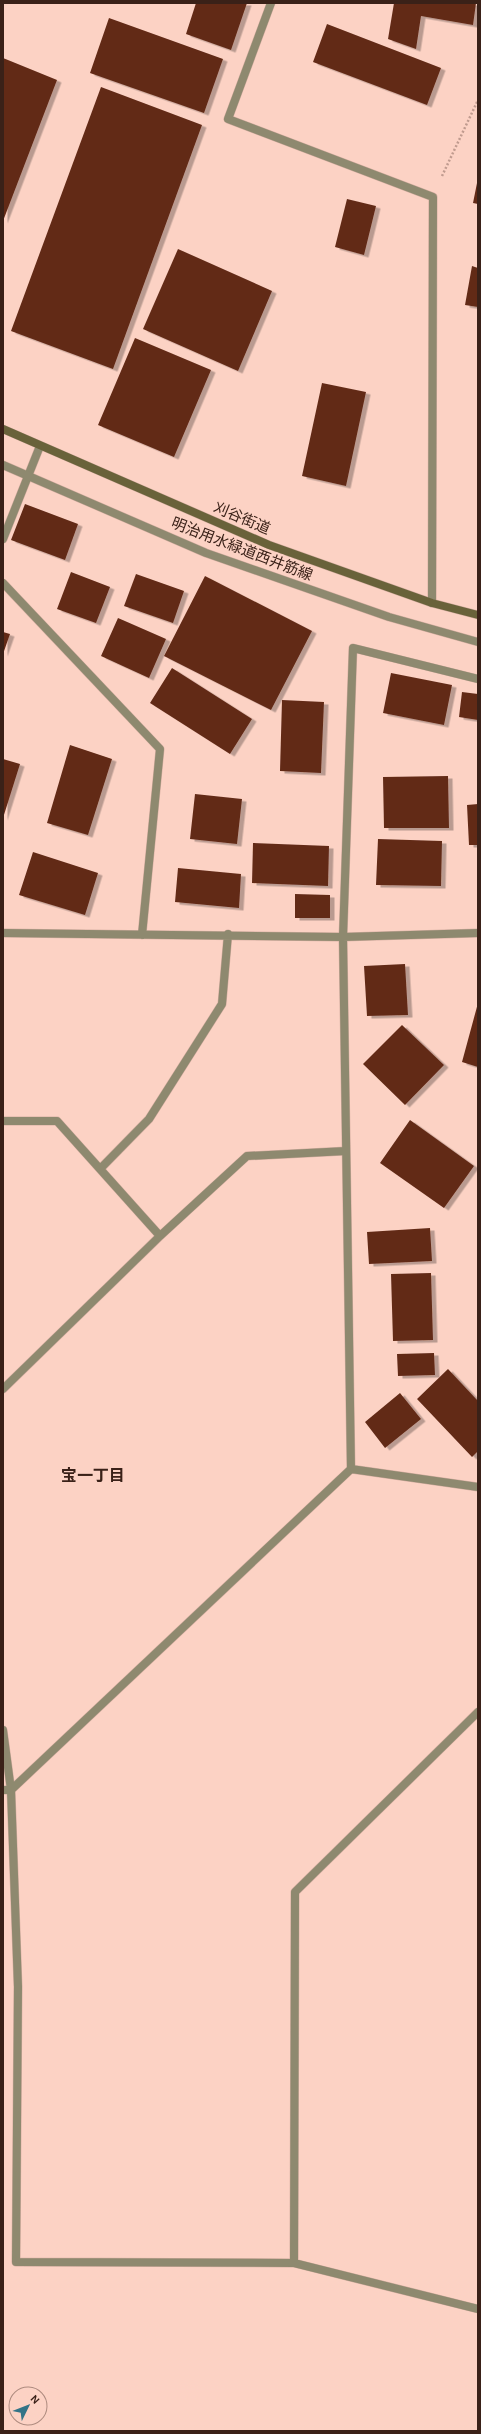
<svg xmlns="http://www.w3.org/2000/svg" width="481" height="2434" viewBox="0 0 481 2434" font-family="Karla,'Noto Sans JP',sans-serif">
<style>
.building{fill:#622b19;filter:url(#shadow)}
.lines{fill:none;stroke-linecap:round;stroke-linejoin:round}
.lane-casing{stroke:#d5afa2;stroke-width:9}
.street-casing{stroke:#d5afa2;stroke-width:9}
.secondary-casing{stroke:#d5afa2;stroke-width:9}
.path{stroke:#c09b8f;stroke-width:2.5;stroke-dasharray:2 2;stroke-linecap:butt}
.lane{stroke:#8e896f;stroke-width:8}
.street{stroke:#8e896f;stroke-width:8}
.secondary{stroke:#69623a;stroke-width:8}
.labels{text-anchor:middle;stroke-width:4;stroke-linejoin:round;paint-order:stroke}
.street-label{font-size:15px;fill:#3a2118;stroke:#fcd2c4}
.neighbourhood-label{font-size:16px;font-weight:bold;fill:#3a2118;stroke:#fcd2c4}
</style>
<defs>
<filter id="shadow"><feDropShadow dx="4.5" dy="2.5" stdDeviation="0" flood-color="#0004"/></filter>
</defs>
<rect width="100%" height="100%" fill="#fcd2c4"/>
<path class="building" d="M196 3H247L231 50 186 34Z
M394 3H476L473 25 421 16 416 49 388 39Z
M109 18 223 59 204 113 90 73Z
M327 24 441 68 427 105 313 62Z
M3 58 57 80 3 221Z
M101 87 202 125 113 369 11 331Z
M477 183H478V204L473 203Z
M347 199 376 206 364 255 335 247Z
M178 249 272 291 238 371 143 329Z
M472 266 478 268V307L465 305Z
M135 338 211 370 174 457 98 425Z
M322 383 366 392 346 486 302 476Z
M25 504 78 524 65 560 11 540Z
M71 572 110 587 96 623 57 609Z
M136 574 184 591 173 623 124 606Z
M205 576 312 631 271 710 164 656Z
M118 618 166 639 149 678 101 656Z
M3 632 10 634 3 654Z
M172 668 252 719 230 754 150 703Z
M391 673 452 685 444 725 383 713Z
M462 692 478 694V720L459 717Z
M282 700 324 702 321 773 280 771Z
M70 745 112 759 88 835 47 823Z
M3 759 20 764 3 818Z
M448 776 449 828H384L383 777Z
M195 794 242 799 237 844 190 839Z
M478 804V845H469L467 805Z
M378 839 442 841 441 886 376 885Z
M253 843 329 846 328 886 252 883Z
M33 852 98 873 85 915 19 895Z
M178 868 241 874 239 908 175 902Z
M295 894 330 895V918H295Z
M405 964 408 1015 367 1016 364 966Z
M478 1003V1067L462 1062Z
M402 1025 444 1065 405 1105 363 1064Z
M410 1120 474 1166 444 1208 380 1163Z
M430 1228 432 1261 369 1264 367 1232Z
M431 1273 433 1340 393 1341 391 1274Z
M434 1353 435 1375 398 1376 397 1354Z
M448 1369 478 1401V1451L472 1457 417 1399Z
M400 1393 421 1419 385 1448 365 1422Z"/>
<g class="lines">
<g class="lane-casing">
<path id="lane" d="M3 539 40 446"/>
</g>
<g class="street-casing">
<path id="street" d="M271 3 228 119 433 197 432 603
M3 465 206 553 389 617 478 642
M3 583 160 749 142 935
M3 933 343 937 478 933
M3 1121H57L160 1236
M100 1169 149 1119 222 1004 228 934
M3 1389 160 1236 247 1156 346 1151
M351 1469 478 1487
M3 1730 11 1790 18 1987 16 2262 294 2263 478 2309
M3 1790H11L351 1469 343 937 353 648 478 679
M294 2263 295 1892 478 1712"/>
</g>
<g class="secondary-casing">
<path id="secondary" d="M3 429 269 545 432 603 478 615"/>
</g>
<path class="path" d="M442 176 478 100"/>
<use href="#lane" class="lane"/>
<use href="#street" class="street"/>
<use href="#secondary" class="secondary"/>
</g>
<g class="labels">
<g class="street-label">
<text transform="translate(242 518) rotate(23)" y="5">刈谷街道</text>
<text transform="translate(242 549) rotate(21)" y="5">明治用水緑道西井筋線</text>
</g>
<g class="neighbourhood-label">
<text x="93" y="1481">宝一丁目</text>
</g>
</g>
<rect width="481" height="2434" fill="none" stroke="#3a2118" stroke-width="8"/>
<g transform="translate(28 2406) rotate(47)"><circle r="19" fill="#fcd2c4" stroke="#ae8b7f"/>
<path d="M0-3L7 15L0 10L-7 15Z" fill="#337487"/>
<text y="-6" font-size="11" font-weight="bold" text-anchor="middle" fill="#3a2118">N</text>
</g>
</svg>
